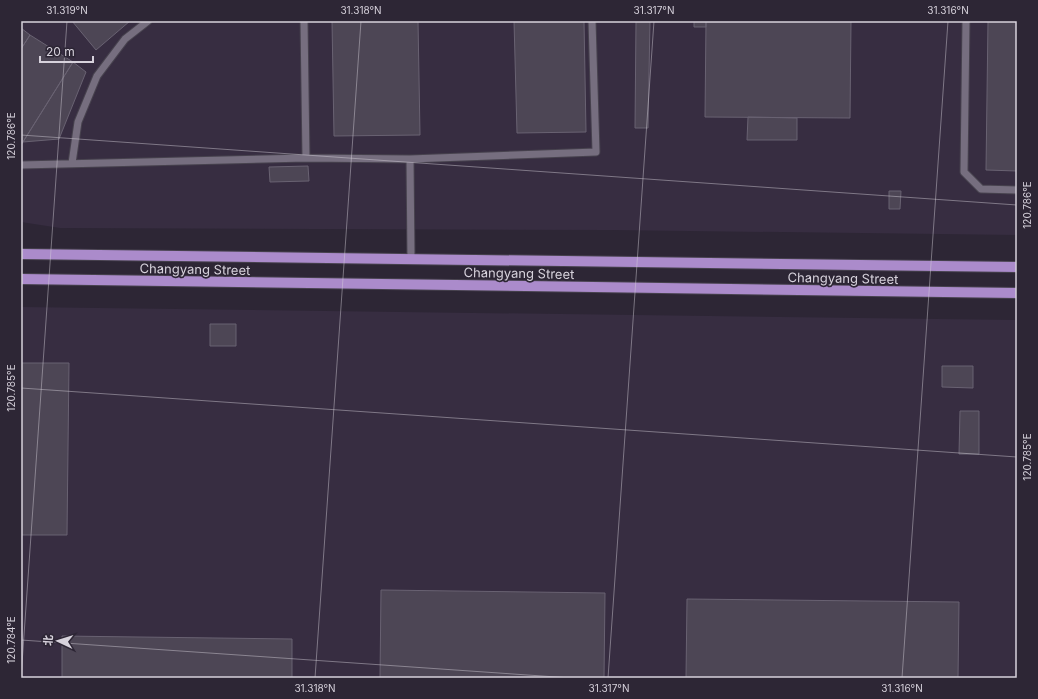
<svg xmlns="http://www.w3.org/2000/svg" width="1038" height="699" viewBox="0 0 1038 699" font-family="Inter,'Noto Sans SC',sans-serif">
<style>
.built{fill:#372d41}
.building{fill:#4d4655;stroke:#696272}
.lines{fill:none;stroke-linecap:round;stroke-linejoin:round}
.service-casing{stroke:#47424e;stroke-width:9}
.primary-casing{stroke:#47424e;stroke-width:12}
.service{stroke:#766e7f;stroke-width:7}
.primary{stroke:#ab8bcb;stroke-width:10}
.ticks{fill:none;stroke:#d7d2dc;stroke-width:1;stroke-opacity:0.45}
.labels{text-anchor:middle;stroke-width:3.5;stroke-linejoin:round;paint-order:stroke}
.street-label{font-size:13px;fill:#d7d2dc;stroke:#2d2635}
.neatline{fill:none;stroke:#d7d2dc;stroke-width:1.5}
.ticks-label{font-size:10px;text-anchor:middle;fill:#d7d2dc}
</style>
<rect width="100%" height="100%" fill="#2d2635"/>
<path class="built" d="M21 21H1017V235L611 230 60 228 21 222Z
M21 307 1017 320V678H21Z"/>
<path class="building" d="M72 21H130L96 50Z
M332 21H418L420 135 334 136Z
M514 21H584L586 132 517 133Z
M636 21H650L648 128H635Z
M694 21H706V27H694Z
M706 21H851L850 118 705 117Z
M988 21H1017V171L986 170Z
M21 28 30 35 21 49Z
M30 35 73 62 21 145V49Z
M73 62 86 72 59 139 23 142Z
M748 117 797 118V140H747Z
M308 166 309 181 270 182 269 167Z
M889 191H901L900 209H889Z
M210 324H236V346H210Z
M21 363H69L67 535H21Z
M942 366H973V388L942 387Z
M960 411H979V454H959Z
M381 590 605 593 604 678H380Z
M687 599 959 602 958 678H686Z
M62 636 292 639V678H62Z"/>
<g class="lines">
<g class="service-casing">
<path id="service" d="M304 21 306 158
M966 21 964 172 981 189 1017 190
M410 159 411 259
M72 163 78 122 97 76 125 39 148 21
M21 165 306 158 410 159 596 152 592 21"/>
</g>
<g class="primary-casing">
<path id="primary" d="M21 254 1017 267
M21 279 1017 293"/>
</g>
<use href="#service" class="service"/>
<use href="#primary" class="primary"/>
</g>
<path class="ticks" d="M21 135 1017 205M21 388 1017 457M21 640 571 678M21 678 67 21M315 678 361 21M608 678 654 21M902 678 948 21"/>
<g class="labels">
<g class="street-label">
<text transform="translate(195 269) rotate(1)" y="5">Changyang Street</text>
<text transform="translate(519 273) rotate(1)" y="5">Changyang Street</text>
<text transform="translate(843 278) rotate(1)" y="5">Changyang Street</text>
</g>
</g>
<rect width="1038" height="699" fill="none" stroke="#2d2635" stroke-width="44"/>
<g transform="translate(58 641) rotate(274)" stroke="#2d2635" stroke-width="3" paint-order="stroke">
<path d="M0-3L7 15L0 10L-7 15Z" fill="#d7d2dc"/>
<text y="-6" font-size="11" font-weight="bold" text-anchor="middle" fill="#d7d2dc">北</text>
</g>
<path d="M40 56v6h53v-6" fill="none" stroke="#d7d2dc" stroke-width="2"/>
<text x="46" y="56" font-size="12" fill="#d7d2dc" stroke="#2d2635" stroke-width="3" paint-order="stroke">20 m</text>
<rect x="22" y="22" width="994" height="655" class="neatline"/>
<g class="ticks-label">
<text x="67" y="14">31.319°N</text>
<text x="361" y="14">31.318°N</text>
<text x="654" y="14">31.317°N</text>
<text x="948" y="14">31.316°N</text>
<text transform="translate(11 136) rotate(-90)" y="4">120.786°E</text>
<text transform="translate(1027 205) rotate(-90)" y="4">120.786°E</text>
<text transform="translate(11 388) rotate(-90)" y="4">120.785°E</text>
<text transform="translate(1027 457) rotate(-90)" y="4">120.785°E</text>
<text transform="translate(11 640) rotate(-90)" y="4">120.784°E</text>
<text x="315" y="692">31.318°N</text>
<text x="609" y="692">31.317°N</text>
<text x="902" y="692">31.316°N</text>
</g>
</svg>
